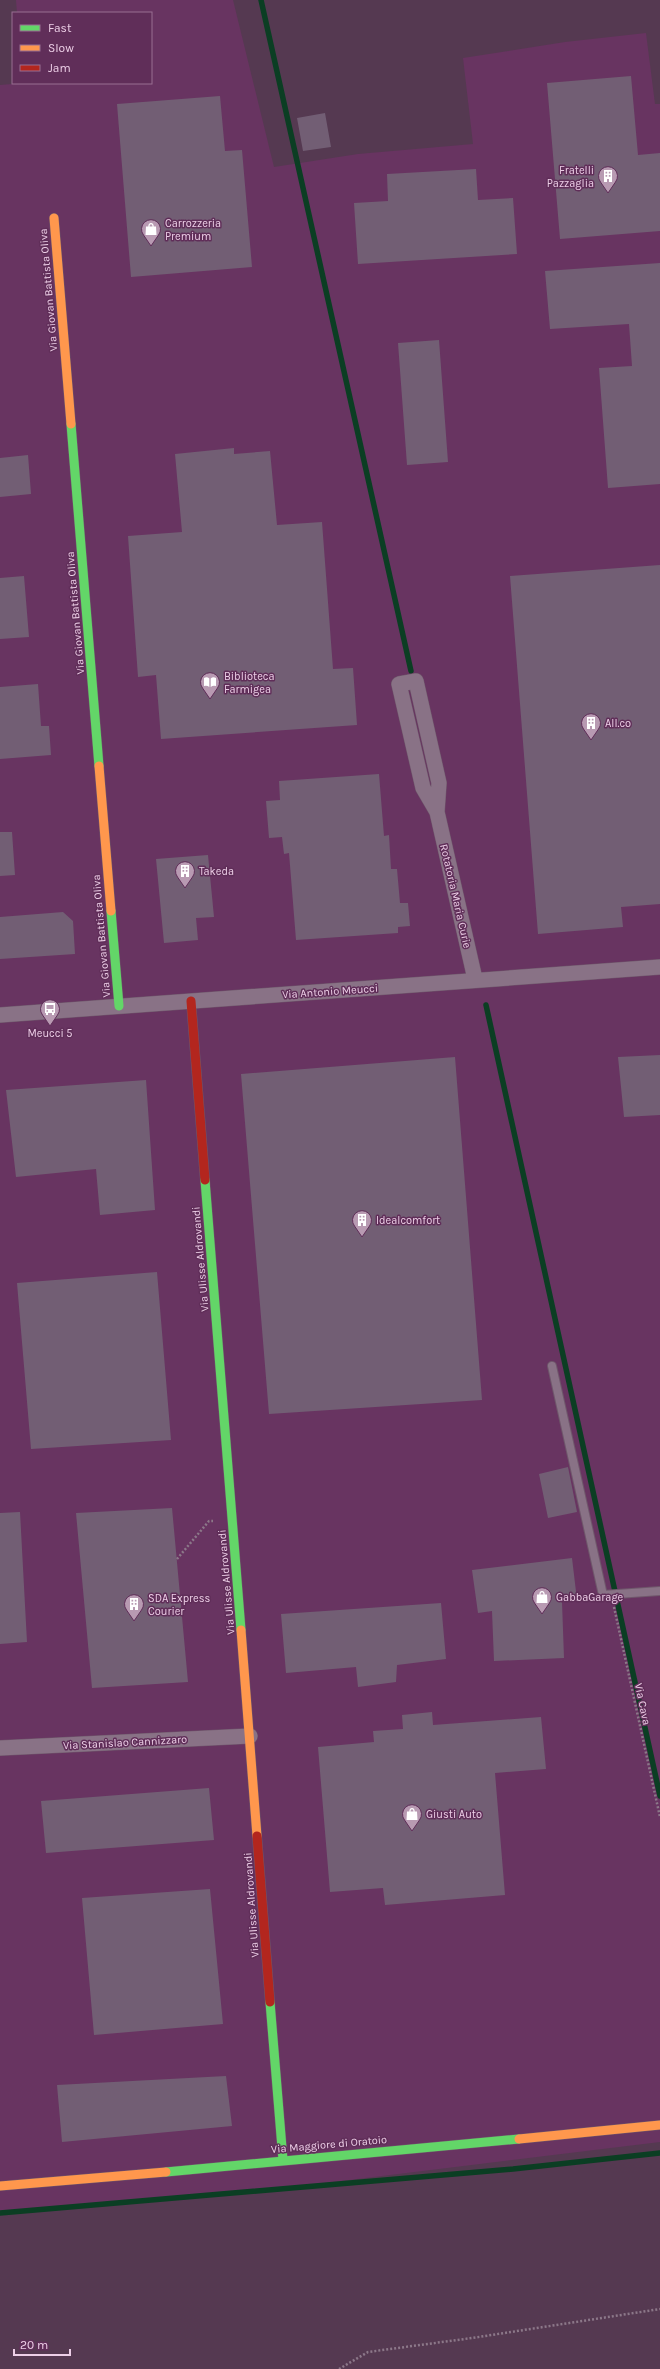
<svg xmlns="http://www.w3.org/2000/svg" width="660" height="2369" viewBox="0 0 660 2369" font-family="Karla,sans-serif">
<style>
.built{fill:#683461}
.lines{fill:none;stroke-linecap:round;stroke-linejoin:round}
.stream{stroke:#0b3e23;stroke-width:5.5}
.building{fill:#725e74}
.lane-casing{stroke:#6f576b;stroke-width:10}
.street-casing{stroke:#6f576b;stroke-width:16}
.fast-casing{stroke:#6f576b;stroke-width:10}
.slow-casing{stroke:#6f576b;stroke-width:10}
.jam-casing{stroke:#6f576b;stroke-width:10}
.path{stroke:#8c7889;stroke-width:2.5;stroke-dasharray:2 2;stroke-linecap:butt}
.lane{stroke:#897286;stroke-width:8}
.street{stroke:#897286;stroke-width:15}
.fast{stroke:#63d668;stroke-width:9}
.slow{stroke:#ff974d;stroke-width:9}
.jam{stroke:#b3261e;stroke-width:9}
.labels{text-anchor:middle;stroke-width:3;stroke-linejoin:round;paint-order:stroke}
.poi-label{font-size:11px;fill:#edcfe7;stroke:#602e59;text-anchor:start}
.street-label{font-size:11px;fill:#edcfe7;stroke:#602e59}
</style>
<rect width="100%" height="100%" fill="#553951"/>
<path class="built" d="M16 0H233L274 167 358 154 473 144 463 58 565 42 646 33 655 104H660V2142L276 2189 0 2214V85L24 83H151V13H17Z"/>
<g class="lines">
<path class="stream" d="M261 0 411 671
M486 1005 660 1796
M0 2213 513 2169 660 2153"/>
</g>
<path class="building" d="M631 76 638 155 660 153V231L560 239 547 83Z
M220 96 225 151 242 150 252 267 131 277 117 104Z
M325 113 331 147 303 151 297 118Z
M476 169 478 200 513 198 517 254 358 264 354 203 388 201 387 174Z
M660 263V484L608 488 599 368 632 366 629 324 550 329 545 271Z
M439 340 448 462 407 465 398 343Z
M234 448V454L270 451 277 525 322 522 333 669 353 668 357 725 161 739 156 675 138 677 128 536 182 532 175 454Z
M28 455 31 494 0 497V458Z
M660 565V904L621 907 623 927 538 934 510 576Z
M24 576 29 637 0 639V578Z
M38 684 41 726H49L51 755 0 759V687Z
M379 774 384 836 389 835 391 869H397L400 903H408L410 926 398 927V933L296 940 289 853 284 854 282 837 269 838 266 801 280 800 279 781Z
M0 832H12L15 875 0 876Z
M208 855 214 917 196 918 198 940 164 943 156 859Z
M63 912 73 921 75 954 0 959V917Z
M660 1055V1115L624 1117 618 1057Z
M455 1057 482 1400 269 1414 241 1074Z
M146 1080 155 1210 100 1215 96 1169 16 1177 6 1090Z
M157 1272 171 1440 31 1449 17 1283Z
M568 1467 577 1512 548 1518 539 1474Z
M172 1508 188 1682 92 1688 76 1513Z
M20 1512 27 1642 0 1644V1513Z
M572 1558 577 1600 562 1602 564 1658 494 1661 492 1611 478 1613 472 1570Z
M441 1603 446 1659 397 1665 396 1682 358 1687 356 1667 286 1673 281 1614Z
M432 1712 433 1725 541 1717 546 1769 495 1773 505 1895 385 1905 383 1888 330 1892 318 1747 374 1742 373 1731 403 1729 402 1715Z
M209 1788 214 1840 46 1853 41 1801Z
M210 1889 223 2024 94 2035 82 1898Z
M226 2076 232 2126 62 2142 57 2085Z"/>
<g class="lines">
<g class="lane-casing">
<path id="lane" d="M552 1366 603 1595 660 1591"/>
</g>
<g class="street-casing">
<path id="street" d="M437 812 423 788 399 684 416 681 439 783 437 812 475 979
M0 1015 660 967
M0 1748 250 1736"/>
</g>
<g class="fast-casing">
<path id="fast" d="M71 424 99 766
M111 911 119 1006
M205 1180 241 1630
M270 2002 283 2160
M166 2172 519 2139"/>
</g>
<g class="slow-casing">
<path id="slow" d="M54 218 71 424
M99 766 111 911
M241 1630 257 1836
M519 2139 660 2125
M0 2186 166 2172"/>
</g>
<g class="jam-casing">
<path id="jam" d="M191 1001 205 1180
M257 1836 270 2002"/>
</g>
<path class="path" d="M177 1559 209 1521H213
M614 1607 660 1817
M339 2369 368 2352 472 2338 660 2309"/>
<use href="#lane" class="lane"/>
<use href="#street" class="street"/>
<use href="#fast" class="fast"/>
<use href="#slow" class="slow"/>
<use href="#jam" class="jam"/>
</g>
<defs>
<g id="building-pin" transform="scale(1)"><path d="M0 17L-7.5 6A9.5 9.5 0 1 1 7.5 6Z" fill="#b89ab2" stroke="#602e59"/><path d="M-4-6H4V6H1V3H-1V6H-4ZM-2.5-4.3h1.7v1.8h-1.7ZM.8-4.3h1.7v1.8H.8ZM-2.5-1h1.7V.8h-1.7ZM.8-1h1.7V.8H.8Z" fill="#fff"/></g>
<g id="shop-pin" transform="scale(1)"><path d="M0 17L-7.5 6A9.5 9.5 0 1 1 7.5 6Z" fill="#b89ab2" stroke="#602e59"/><path d="M-5-2.5h2.3a2.7 3.5 0 0 1 5.4 0H5L5.5 6h-11ZM-1.5-2.5h3a1.5 2.3 0 0 0-3 0Z" fill="#fff"/></g>
<g id="library-pin" transform="scale(1)"><path d="M0 17L-7.5 6A9.5 9.5 0 1 1 7.5 6Z" fill="#b89ab2" stroke="#602e59"/><path d="M-6-4Q-3-5.5-.7-3.5V5Q-3 3-6 4ZM6-4Q3-5.5 .7-3.5V5Q3 3 6 4Z" fill="#fff"/></g>
<g id="bus-pin" transform="scale(1)"><path d="M0 17L-7.5 6A9.5 9.5 0 1 1 7.5 6Z" fill="#b89ab2" stroke="#602e59"/><path d="M-5-6H5V4H4V6H2V4H-2V6H-4V4H-5ZM-3.5-4V0h7V-4ZM-3.5 1.2v1.5H-2V1.2ZM2 1.2v1.5H3.5V1.2Z" fill="#fff"/></g>
</defs>
<g fill-rule="evenodd">
<use href="#building-pin" x="608" y="176"/>
<use href="#shop-pin" x="151" y="229"/>
<use href="#library-pin" x="210" y="682"/>
<use href="#building-pin" x="591" y="723"/>
<use href="#building-pin" x="185" y="871"/>
<use href="#bus-pin" x="50" y="1009"/>
<use href="#building-pin" x="362" y="1220"/>
<use href="#shop-pin" x="542" y="1597"/>
<use href="#building-pin" x="134" y="1604"/>
<use href="#shop-pin" x="412" y="1814"/>
</g>
<g class="labels">
<g class="poi-label">
<text x="594" y="174" text-anchor="end">Fratelli<tspan x="594" dy="13">Pazzaglia</tspan></text>
<text x="165" y="227">Carrozzeria<tspan x="165" dy="13">Premium</tspan></text>
<text x="224" y="680">Biblioteca<tspan x="224" dy="13">Farmigea</tspan></text>
<text x="605" y="727">All.co</text>
<text x="199" y="875">Takeda</text>
<text x="50" y="1037" text-anchor="middle">Meucci 5</text>
<text x="376" y="1224">Idealcomfort</text>
<text x="556" y="1601">GabbaGarage</text>
<text x="148" y="1602">SDA Express<tspan x="148" dy="13">Courier</tspan></text>
<text x="426" y="1818">Giusti Auto</text>
</g>
<g class="street-label">
<text transform="translate(48 290) rotate(-95)" y="4">Via Giovan Battista Oliva</text>
<text transform="translate(75 613) rotate(-95)" y="4">Via Giovan Battista Oliva</text>
<text transform="translate(456 896) rotate(77)" y="4">Rotatoria Maria Curie</text>
<text transform="translate(101 936) rotate(-95)" y="4">Via Giovan Battista Oliva</text>
<text transform="translate(330 991) rotate(-4)" y="4">Via Antonio Meucci</text>
<text transform="translate(200 1259) rotate(-95)" y="4">Via Ulisse Aldrovandi</text>
<text transform="translate(226 1582) rotate(-95)" y="4">Via Ulisse Aldrovandi</text>
<text transform="translate(643 1704) rotate(78)" y="4">Via Cava</text>
<text transform="translate(125 1742) rotate(-3)" y="4">Via Stanislao Cannizzaro</text>
<text transform="translate(251 1905) rotate(-94)" y="4">Via Ulisse Aldrovandi</text>
<text transform="translate(329 2144) rotate(-5)" y="4">Via Maggiore di Oratoio</text>
</g>
</g>
<rect x="12" y="12" width="140" height="72" fill="#602e59" stroke="#986e92"/>
<rect x="20" y="25" width="20" height="6" fill="#63d668" stroke="#986e92"/>
<text x="48" y="32" font-size="12" fill="#edcfe7">Fast</text>
<rect x="20" y="45" width="20" height="6" fill="#ff974d" stroke="#986e92"/>
<text x="48" y="52" font-size="12" fill="#edcfe7">Slow</text>
<rect x="20" y="65" width="20" height="6" fill="#b3261e" stroke="#986e92"/>
<text x="48" y="72" font-size="12" fill="#edcfe7">Jam</text>
<path d="M14 2349v6h56v-6" fill="none" stroke="#edcfe7" stroke-width="2"/>
<text x="20" y="2349" font-size="12" fill="#edcfe7" stroke="#602e59" stroke-width="3" paint-order="stroke">20 m</text>
</svg>
